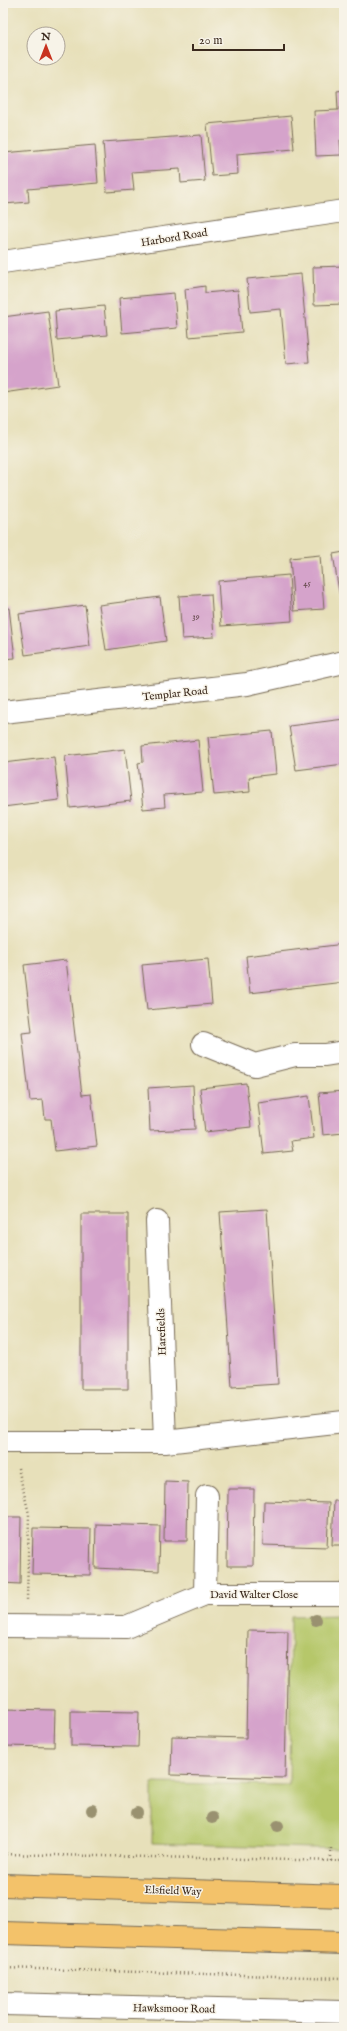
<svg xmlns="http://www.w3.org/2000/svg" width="347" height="2031" viewBox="0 0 347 2031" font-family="'IM FELL English',serif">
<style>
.green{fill:#b6c76a;stroke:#787844}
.building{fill:#d5a3cb}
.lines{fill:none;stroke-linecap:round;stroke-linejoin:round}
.minor-casing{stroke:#776a55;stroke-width:24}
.highway-casing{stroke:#776a55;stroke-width:24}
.path{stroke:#776a55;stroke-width:2.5;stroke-dasharray:1 3;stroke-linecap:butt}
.minor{stroke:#fff;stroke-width:22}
.highway{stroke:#f3c26a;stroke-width:22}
.tree{fill:#99916f}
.labels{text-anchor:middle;stroke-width:3;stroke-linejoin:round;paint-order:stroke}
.number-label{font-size:9px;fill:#624849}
.street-label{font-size:11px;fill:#3b2a1e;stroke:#f7f3e8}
</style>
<rect width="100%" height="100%" fill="#f7f3e8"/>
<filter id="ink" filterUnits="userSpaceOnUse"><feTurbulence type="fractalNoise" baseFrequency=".025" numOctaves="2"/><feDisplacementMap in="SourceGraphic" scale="8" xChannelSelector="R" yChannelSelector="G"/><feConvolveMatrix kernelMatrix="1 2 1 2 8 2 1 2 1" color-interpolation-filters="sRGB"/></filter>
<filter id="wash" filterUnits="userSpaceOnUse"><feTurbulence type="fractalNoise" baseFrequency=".012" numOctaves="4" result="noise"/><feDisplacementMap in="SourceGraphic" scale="16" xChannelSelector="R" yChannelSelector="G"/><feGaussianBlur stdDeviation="0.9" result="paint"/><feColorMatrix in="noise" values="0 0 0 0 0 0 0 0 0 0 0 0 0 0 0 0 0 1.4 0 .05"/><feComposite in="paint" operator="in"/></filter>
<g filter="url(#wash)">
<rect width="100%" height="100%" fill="#e7e0ba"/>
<path class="green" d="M344 1615V1849L152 1843V1783L289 1785 291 1616Z"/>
<g id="blocks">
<path class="building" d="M344 90V140H340L341 155 316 156 314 111 338 110 337 91Z
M291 116 294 149 237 154 238 174 212 176 207 124Z
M201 135 205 181 181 183 180 169 132 172 134 190 107 192 103 142Z
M95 145 98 183 28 189 29 202 4 204 3 153Z
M344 266V304L314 305 313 267Z
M301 274 309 362 286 364 281 309 250 312 247 279Z
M205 286V293L238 290 242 332 189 337 185 289Z
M174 293 177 328 122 333 119 298Z
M104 306 107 335 57 340 55 311Z
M48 311 58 385 3 393V317Z
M344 552V598H340L333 554Z
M320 555 324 609 294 611 290 558Z
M289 575 292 621 221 626 218 581Z
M211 594 214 637 182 639 179 596Z
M160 597 166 641 106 650 99 605Z
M85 605 90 646 25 655 19 614Z
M9 608 15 658 3 659V609Z
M344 719V764L296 770 289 726Z
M272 731 276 774 249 777 250 792 214 795 208 737Z
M198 740 203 792 164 795 165 807 143 809 138 763 143 762 142 746Z
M125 749 131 801 70 808 65 756Z
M54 757 59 800 3 807V763Z
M344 944V982L250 993 246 956Z
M208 959 212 1004 147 1010 142 965Z
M66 960 82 1095 91 1094 97 1146 55 1151 51 1119H45L43 1100 30 1101 22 1033 32 1032 24 965Z
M246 1083 251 1127 205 1132 200 1088Z
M193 1085 195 1129 150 1131 148 1088Z
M344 1091V1133L323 1135 319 1093Z
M309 1096 314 1138 291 1141 293 1151 264 1154 258 1103Z
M267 1209 278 1384 232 1387 220 1212Z
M81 1214H128V1389H81Z
M165 1481 188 1482 187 1541H164Z
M228 1489H254L253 1566H227Z
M264 1501 329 1503 327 1547 263 1545Z
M334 1501H344V1545H332Z
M3 1517H21L20 1584 3 1583Z
M96 1524 160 1526 159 1571 95 1568Z
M33 1528 91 1529 90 1575 32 1574Z
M248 1630 288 1631 285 1778 171 1775 172 1736 246 1738Z
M3 1709 55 1710 54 1747 3 1746Z
M71 1711 139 1712 138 1747 71 1746Z"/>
</g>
</g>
<g filter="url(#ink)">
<use href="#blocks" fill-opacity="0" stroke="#776a55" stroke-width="1"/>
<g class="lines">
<g class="minor-casing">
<path id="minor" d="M3 262 344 211
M3 712 247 684 344 662
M203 1044 255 1065 295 1055H325L344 1052
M157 1221 165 1442
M3 1442H165L344 1422
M205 1594 207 1496
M3 1626 126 1627 205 1594H344
M3 2004 344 2012"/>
</g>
<g class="highway-casing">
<path id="highway" d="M3 1885 344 1896
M3 1933 344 1943"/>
</g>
<path class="path" d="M18 1468 29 1514 27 1600
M3 1854 344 1861
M331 1861V1848
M3 1968 344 1978"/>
<use href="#minor" class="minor"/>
<use href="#highway" class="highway"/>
</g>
<g class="tree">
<circle cx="316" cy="1620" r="6"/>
<circle cx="92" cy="1810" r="6"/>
<circle cx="137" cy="1813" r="6"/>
<circle cx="212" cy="1818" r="6"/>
<circle cx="278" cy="1826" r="6"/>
</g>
</g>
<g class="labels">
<g class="number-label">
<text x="307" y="586">45</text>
<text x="196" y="619">39</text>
</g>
<g class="street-label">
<text transform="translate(174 237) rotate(-9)" y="4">Harbord Road</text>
<text transform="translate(175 693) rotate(-6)" y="4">Templar Road</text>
<text transform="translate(161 1332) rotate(-92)" y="4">Harefields</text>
<text x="254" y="1598">David Walter Close</text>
<text transform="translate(173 1890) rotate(2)" y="4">Elsfield Way</text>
<text transform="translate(174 2008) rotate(1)" y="4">Hawksmoor Road</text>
</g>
</g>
<rect width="347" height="2031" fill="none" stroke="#f7f3e8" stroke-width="16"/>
<g transform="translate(46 46)"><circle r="19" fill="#f7f3e8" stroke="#aca397"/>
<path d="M0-3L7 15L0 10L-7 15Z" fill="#c8321e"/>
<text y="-6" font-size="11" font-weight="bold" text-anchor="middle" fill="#3b2a1e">N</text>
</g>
<path d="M193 44v6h91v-6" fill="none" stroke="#3b2a1e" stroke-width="2"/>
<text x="199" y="44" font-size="12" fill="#3b2a1e" stroke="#f7f3e8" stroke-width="3" paint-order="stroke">20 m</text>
</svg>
